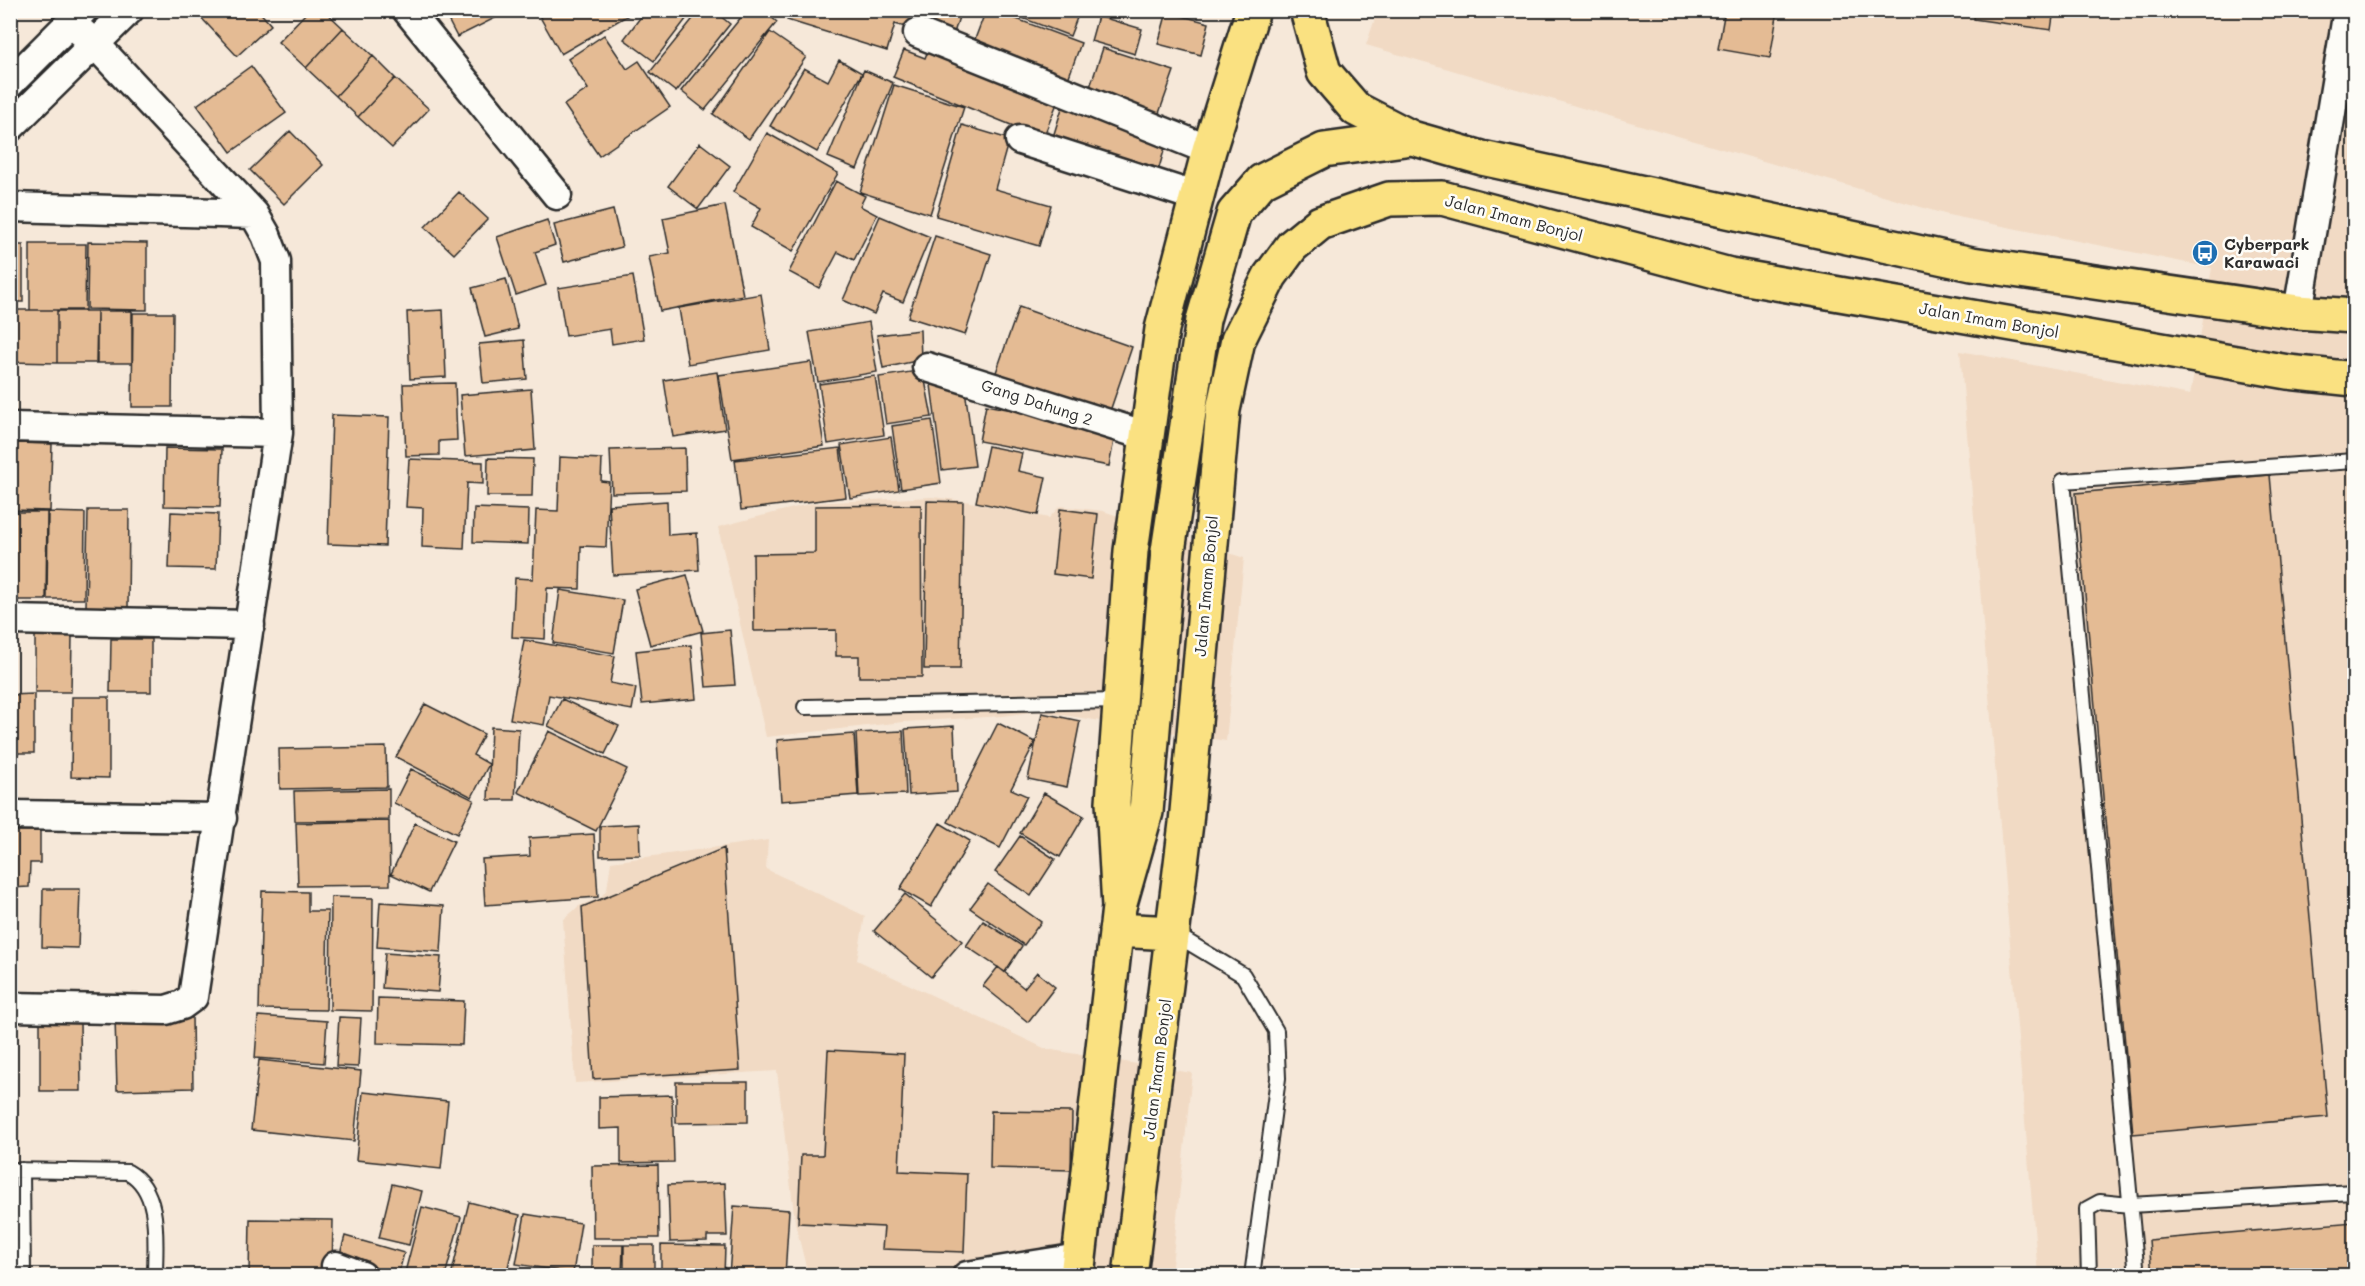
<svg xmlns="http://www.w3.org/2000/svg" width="2365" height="1286" viewBox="0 0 2365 1286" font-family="Mali,sans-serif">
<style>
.built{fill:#f1dac4}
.building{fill:#e4bb94;stroke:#2b2b2b;stroke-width:1.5}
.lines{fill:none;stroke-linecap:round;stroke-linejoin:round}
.lane-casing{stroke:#2b2b2b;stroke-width:18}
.street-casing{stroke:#2b2b2b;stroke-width:33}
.primary-casing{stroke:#2b2b2b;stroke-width:38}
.lane{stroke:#fdfcf7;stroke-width:14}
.street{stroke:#fdfcf7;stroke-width:28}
.primary{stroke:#fae181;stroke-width:33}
.labels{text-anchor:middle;stroke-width:5;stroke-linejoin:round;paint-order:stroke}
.street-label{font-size:16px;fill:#2b2b2b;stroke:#fdfcf7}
.poi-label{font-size:16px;font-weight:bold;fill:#2b2b2b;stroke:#fdfcf7;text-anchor:start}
</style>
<rect width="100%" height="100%" fill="#f6e8d9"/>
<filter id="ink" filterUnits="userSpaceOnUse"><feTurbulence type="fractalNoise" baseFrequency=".0167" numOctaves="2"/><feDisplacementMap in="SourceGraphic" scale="12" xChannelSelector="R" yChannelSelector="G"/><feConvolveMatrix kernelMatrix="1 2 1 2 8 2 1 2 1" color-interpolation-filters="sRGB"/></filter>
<g filter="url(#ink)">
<path class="built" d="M1378 10 2354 11V1275H2038L1960 351 2190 395 2212 268 1948 215 1366 45Z
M932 497 965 501 1049 518 1060 506 1103 511 1244 558 1226 741 1038 711 1003 716 904 722 766 737 718 527 813 503Z
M768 840 766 869 865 916 857 960 1046 1049 1192 1073 1171 1275H808L795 1222 777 1071 575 1083 563 920 579 906 601 897 607 889 611 862Z"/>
<path class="building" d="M194 10H258L271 25 237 56Z
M309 10H324L343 28 306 68 278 42Z
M443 10H506L507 12 457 37Z
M536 10H637L561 54Z
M646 10H693L654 61 624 39Z
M700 10H713L730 24 676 92 650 72Z
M747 10H763L777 22 705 110 681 91Z
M790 10H914L909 28 895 24 887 51 787 20Z
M930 10H961L952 40 924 30Z
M986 10H992L1081 43 1067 82 972 47Z
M1001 10H1080L1070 36Z
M1725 10H1778L1770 58 1718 49Z
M1975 10H2054L2051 30 1974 19Z
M1167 12 1209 23 1201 55 1158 44Z
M1098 16 1142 29 1135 54 1091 41Z
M343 28 373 56 336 96 306 68Z
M770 32 806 57 749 139 713 114Z
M604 35 627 69 639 61 670 107 599 156 564 105 588 89 568 59Z
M931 43 1060 96 1043 138 893 77 904 50 925 58Z
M1103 48 1174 71 1158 116 1088 93Z
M373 56 395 78 358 117 336 96Z
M839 60 862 73 817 152 770 126 804 68 828 81Z
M251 66 286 113 231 152 197 105Z
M864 70 893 83 857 169 828 157Z
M395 78 429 109 392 148 358 117Z
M894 85 964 107 930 214 860 192Z
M1063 105 1168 137 1159 168 1053 137Z
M962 125 1009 139 995 189 1051 205 1039 246 936 216Z
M290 131 323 165 284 204 250 170Z
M767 133 838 173 793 251 751 227 761 208 733 192Z
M700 143 730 166 698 209 668 186Z
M836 181 865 196 860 206 877 215 854 260 838 252 819 288 789 272Z
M459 192 488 219 454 254 425 227Z
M725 205 743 295 660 311 649 257 670 253 663 218Z
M613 210 622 247 564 262 554 225Z
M880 216 930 237 903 302 883 294 874 314 843 300Z
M547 220 555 245 535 252 546 285 516 295 497 237Z
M935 236 991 254 965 335 908 317Z
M88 242 147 243V310L87 309Z
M30 244H86L85 310H30Z
M10 245H23V302H10Z
M633 276 644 339 612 344 610 329 566 336 558 288Z
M506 279 518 329 485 337 472 288Z
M761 294 770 350 688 364 679 308Z
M1019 307 1132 347 1108 417 994 378Z
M10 310H57V363L10 362Z
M443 310 446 377 410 379 407 312Z
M57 311H97L96 363H57Z
M97 311H132V363H97Z
M133 313H173L172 407H132Z
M869 322 877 372 818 382 809 332Z
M920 330 921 360 883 368 877 335Z
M524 340 527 379 483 383 479 344Z
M811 362 824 446 732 459 719 375Z
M923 370 932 417 886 424 879 377Z
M717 372 725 429 673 437 664 380Z
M875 376 884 435 828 444 819 384Z
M964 381 975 466 942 470 931 385Z
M455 383 457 440 439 441V455L406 456 403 384Z
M531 389 535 450 465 456 460 395Z
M986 405 1116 430 1109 466 979 441Z
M332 415 389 417 385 546 328 544Z
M932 420 941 483 901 489 892 426Z
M891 437 899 490 850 498 841 445Z
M15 443 52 444 50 511 12 510Z
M988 446 1022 453 1018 471 1046 477 1038 515 976 502Z
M165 448 222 449 220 507 164 506Z
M685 448 686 491 612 493 610 450Z
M840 448 846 497 741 510 735 460Z
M560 457 602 459 601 481 609 482 606 547 581 546 580 589 547 588 545 639 512 637 515 578 533 579 536 510 558 511Z
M488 458 533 459 532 496H487Z
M409 459 483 462V484L467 483 464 549 422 547 423 508 406 507Z
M2270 475 2328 1117 2133 1134 2076 493Z
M667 501 668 535 697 533 699 570 613 575 609 505Z
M927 501 963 502 960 669H924Z
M921 505 922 677H859V656H836V630L754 631 753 554 815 553V506Z
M474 508 529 510 528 544 473 542Z
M1060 509 1098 514 1091 579 1053 574Z
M88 510H129L128 608 86 607Z
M11 512H47L46 600H10Z
M48 512 85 513 84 599H47Z
M171 512 218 514 216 569 169 568Z
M687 575 703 631 650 645 635 589Z
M560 590 623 600 614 653 553 643Z
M730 630 735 685 706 687 701 633Z
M35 636H72L71 692H35Z
M111 639H151V692H110Z
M524 640 615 656 610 683 636 688 632 710 549 695 544 725 510 719Z
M691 645 696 699 642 704 636 651Z
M34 694V753H10V695Z
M72 697H109V778L71 777Z
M562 699 619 726 605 754 548 726Z
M425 704 484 734 473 755 489 764 472 797 396 757Z
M1042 713 1080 721 1067 787 1028 779Z
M998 723 1035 742 1011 789 1027 796 1000 848 948 822Z
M954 726 957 792 909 795 905 729Z
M491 727 519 729 515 800H488Z
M549 731 627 769 596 831 518 792Z
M903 731 906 794 859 796 856 733Z
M854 734 858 795 781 801 777 740Z
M386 747 387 787 280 789 279 749Z
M411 769 474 800 457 834 394 803Z
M389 789V820L295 821 294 791Z
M1044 793 1084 816 1060 857 1020 833Z
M389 821 390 885 298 886 296 823Z
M415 823 454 841 429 892 391 874Z
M940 823 970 841 931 907 900 889Z
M639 824 640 855 600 856V826Z
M10 831H40V863H30L29 887 10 888Z
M594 834 598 897 485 905 482 859 530 856 529 838Z
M1020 836 1055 859 1031 896 995 872Z
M724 848 740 1070 593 1079 582 907Z
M988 884 1041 922 1024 945 970 908Z
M43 889H80L78 948 42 947Z
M262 891 308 892V911H328L326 1010 259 1009Z
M905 894 962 941 931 977 874 931Z
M331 897 373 898 372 1011 330 1010Z
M380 902 444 906 441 952 377 947Z
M983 921 1022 946 1005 972 966 946Z
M385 953 441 957 438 992 382 988Z
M998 967 1024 988 1037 972 1055 987 1028 1022 983 986Z
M378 998 464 1001 462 1045 377 1043Z
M192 1016 193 1088 117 1090 115 1018Z
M258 1016 327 1021 324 1063 255 1058Z
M339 1017 361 1018 358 1067 336 1066Z
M40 1023H80L81 1091H40Z
M828 1050 904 1054 899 1171 967 1174 964 1252 882 1249 884 1227 798 1223 801 1155H823Z
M259 1060 361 1071 354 1141 251 1130Z
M676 1082H748V1122L676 1123Z
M363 1092 448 1101 441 1169 356 1160Z
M672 1095 674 1162 621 1163V1128L599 1129V1097Z
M991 1111 1072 1112 1071 1170 990 1168Z
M658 1165 659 1238H593L592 1166Z
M725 1183 727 1236H707V1241L670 1242 668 1185Z
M392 1184 422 1191 409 1245 379 1238Z
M469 1202 520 1215 506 1276H451Z
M734 1206 789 1210 785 1276H729Z
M422 1207 461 1217 445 1276H404Z
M525 1214 581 1223 573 1273 516 1264Z
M250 1219 333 1220 332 1276H249Z
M2354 1222V1276H2152L2149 1240Z
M345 1236 404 1253 398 1276 338 1261Z
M592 1245H623L622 1276H592Z
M624 1245H654V1276H624Z
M661 1245 725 1246 724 1276H661Z"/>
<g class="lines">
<g class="lane-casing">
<path id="lane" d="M805 707 1120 701
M1173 933 1243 975 1276 1031 1278 1078 1252 1276
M10 1170 128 1172C162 1191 155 1242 155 1276
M22 1170 23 1276
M2089 1276 2087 1209 2100 1202 2130 1205 2354 1192
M2137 1276 2063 481 2354 461"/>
</g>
<g class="street-casing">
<path id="street" d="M407 10 557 195
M71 23 95 44 254 214 266 235 276 261 278 433
M918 33 1209 150
M10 83 83 10
M10 127 129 10
M1020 140 1197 197
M10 207 254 214
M2298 312 2348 10
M927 367 1147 436
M10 427 278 433 193 997 182 1005 166 1010 10 1007
M10 620 250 625
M10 815 222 818
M336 1266 362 1276
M967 1276 1079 1258"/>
</g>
<g class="primary-casing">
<path id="primary" d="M1307 10 1324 72 1356 109 1412 138
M1119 907 1146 812 1168 551 1203 320 1234 213 1262 181 1324 150 1412 138 1482 158 1972 264 2298 312 2354 316
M1116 930 1173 933
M1077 1276 1119 907 1113 802 1131 551 1162 329 1209 150 1253 10
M1130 1276 1186 823 1223 410 1238 340 1270 276 1292 246 1320 223 1389 199 1442 198 1730 275 2288 372 2354 379"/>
</g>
<use href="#lane" class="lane"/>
<use href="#street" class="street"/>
<use href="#primary" class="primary"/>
</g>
</g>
<defs>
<g id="bus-disc" transform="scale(1.35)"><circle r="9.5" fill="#1f6fb2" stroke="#fdfcf7"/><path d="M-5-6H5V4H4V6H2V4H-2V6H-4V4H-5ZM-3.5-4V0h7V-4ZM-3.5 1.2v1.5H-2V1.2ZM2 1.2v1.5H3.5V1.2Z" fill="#fff"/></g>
</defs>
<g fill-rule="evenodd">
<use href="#bus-disc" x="2205" y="253"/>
</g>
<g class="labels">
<g class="street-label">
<text transform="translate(1514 218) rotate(15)" y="6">Jalan Imam Bonjol</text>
<text transform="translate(1989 320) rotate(10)" y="6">Jalan Imam Bonjol</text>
<text transform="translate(1037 402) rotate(18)" y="6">Gang Dahung 2</text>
<text transform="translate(1206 586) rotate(-85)" y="6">Jalan Imam Bonjol</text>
<text transform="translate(1157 1069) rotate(-83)" y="6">Jalan Imam Bonjol</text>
</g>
<g class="poi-label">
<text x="2224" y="250">Cyberpark<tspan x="2224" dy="18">Karawaci</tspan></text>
</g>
</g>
<rect width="2365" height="1286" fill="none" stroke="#fdfcf7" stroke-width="36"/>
<rect x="18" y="18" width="2329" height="1250" fill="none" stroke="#2b2b2b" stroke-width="2" filter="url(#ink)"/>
</svg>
